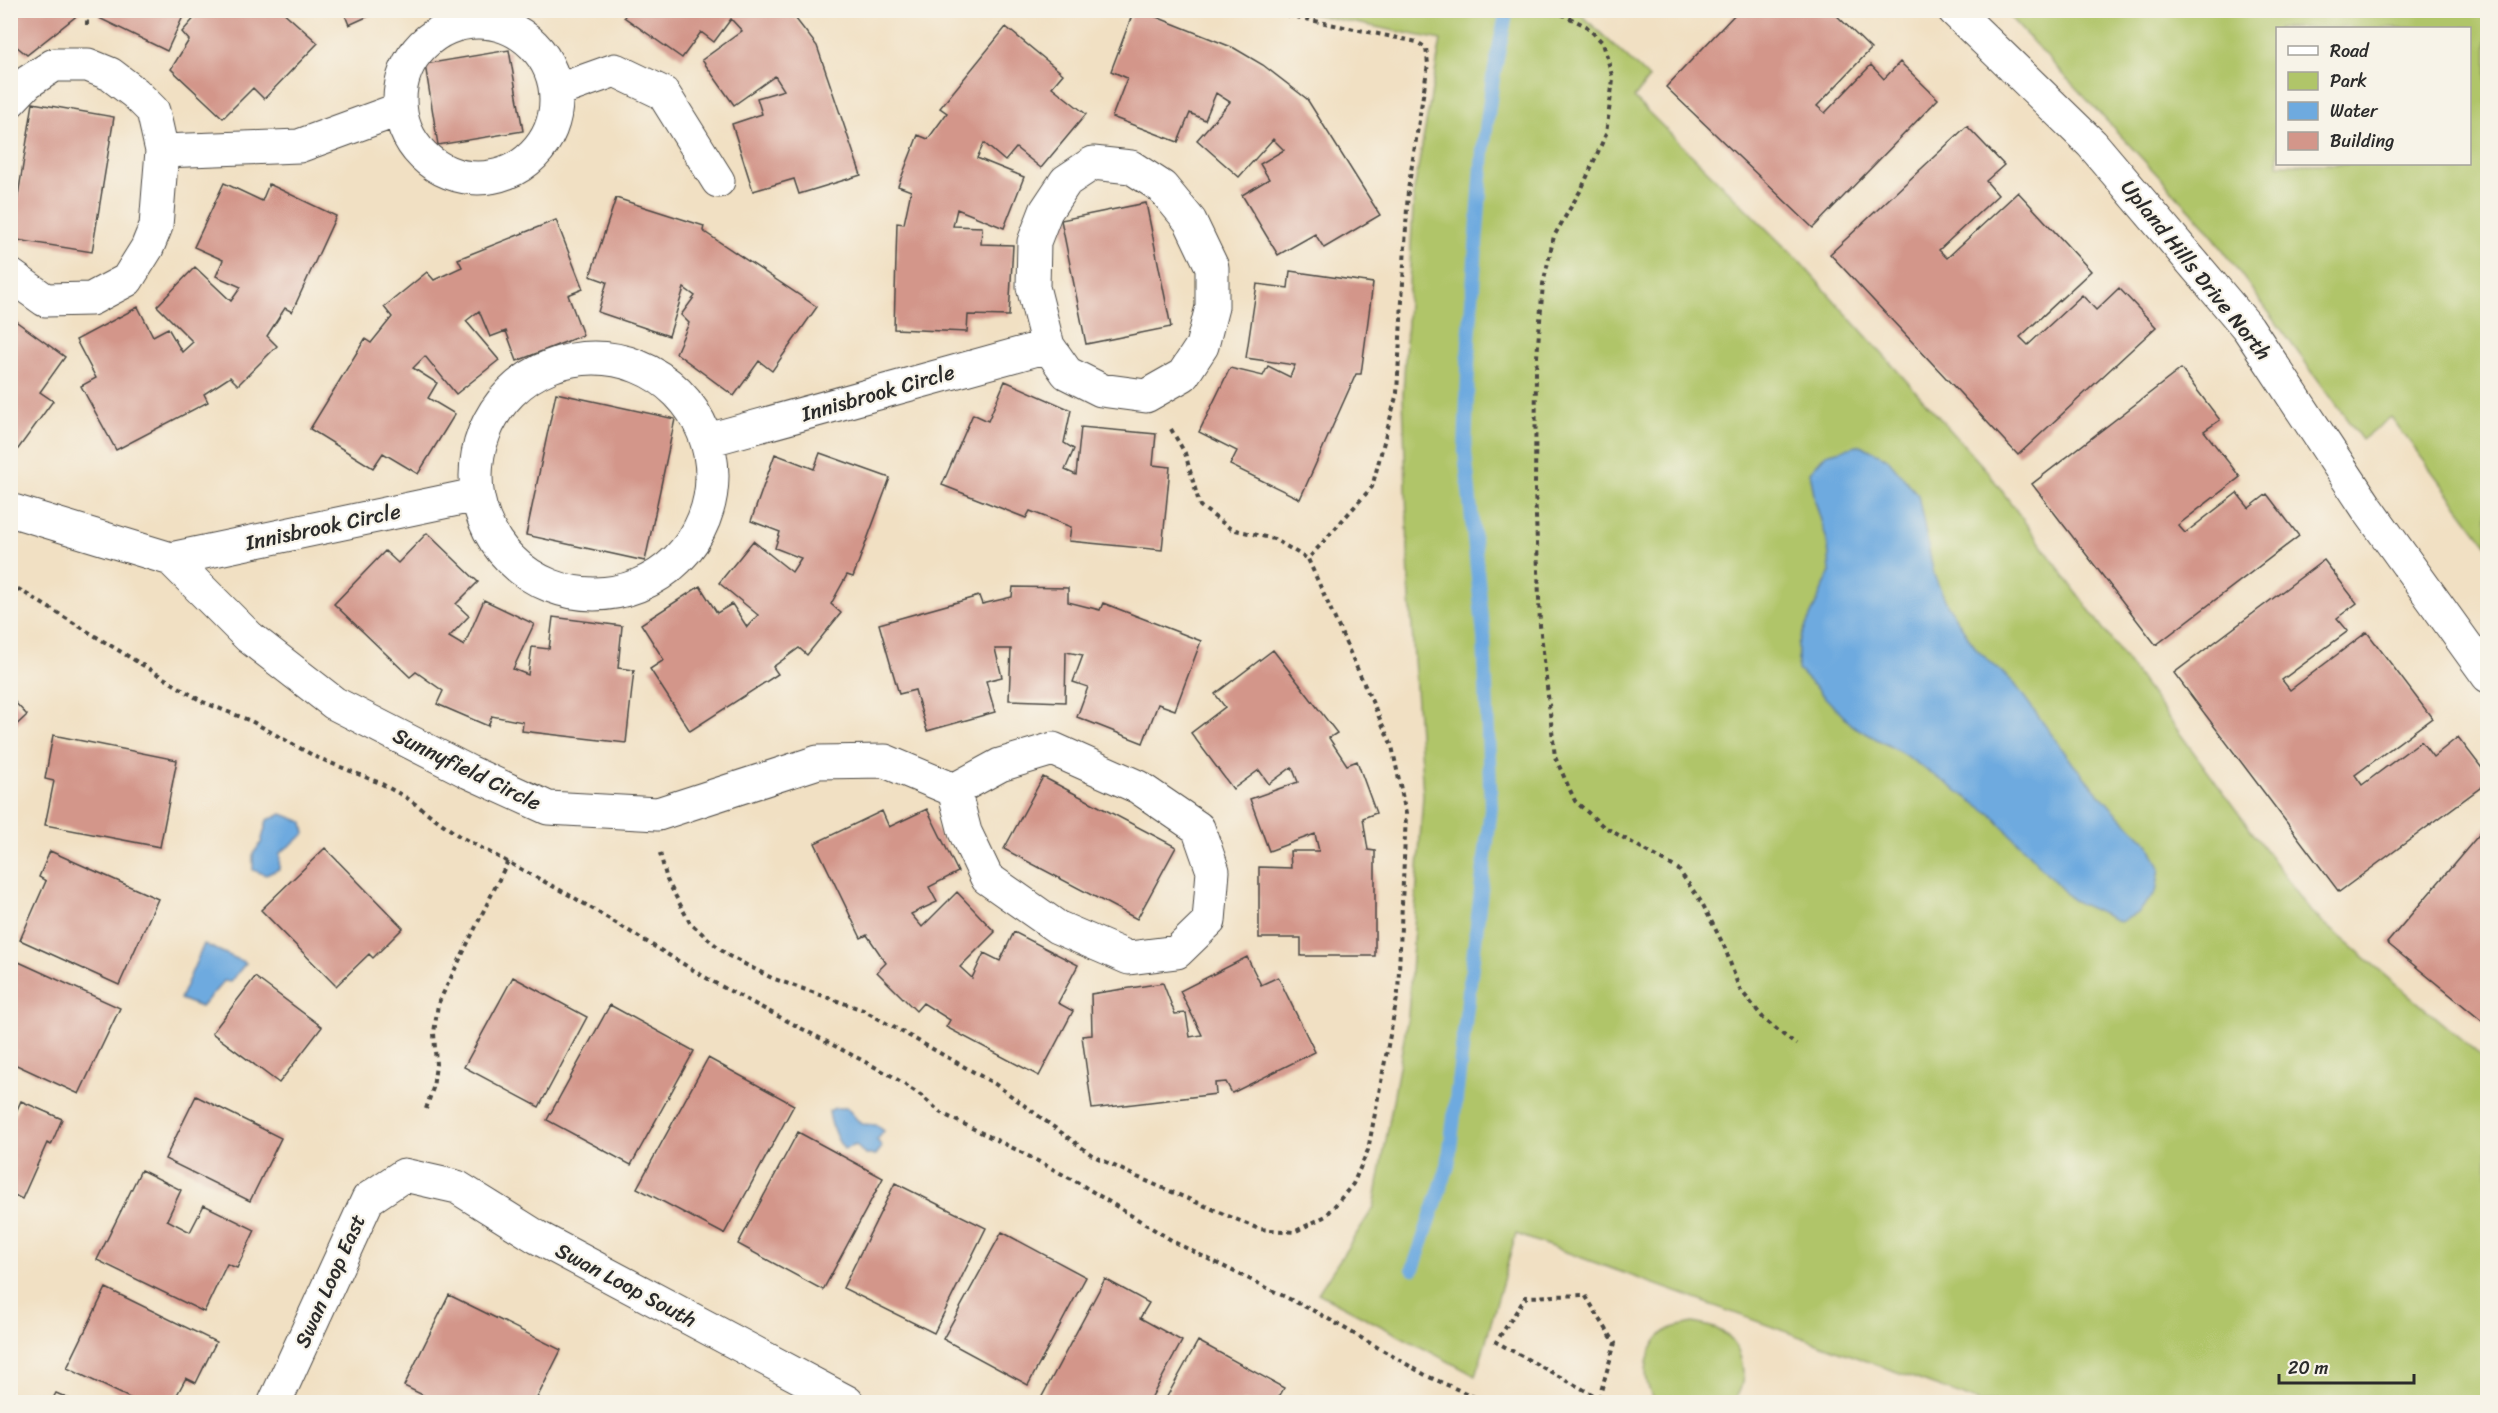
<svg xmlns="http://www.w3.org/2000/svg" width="2498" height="1413" viewBox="0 0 2498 1413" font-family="Sriracha,sans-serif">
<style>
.green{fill:#b0c569;stroke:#6e784a;stroke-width:1.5;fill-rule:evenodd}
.water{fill:#6eaadf;stroke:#4c6a85;stroke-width:1.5}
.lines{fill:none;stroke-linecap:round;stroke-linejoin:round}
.stream{stroke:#6eaadf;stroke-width:14}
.building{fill:#d3968a}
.minor-casing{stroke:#494642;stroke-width:35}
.path{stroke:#494642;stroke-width:4;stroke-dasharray:4.5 4.5;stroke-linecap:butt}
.minor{stroke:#fff;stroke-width:33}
.labels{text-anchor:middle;stroke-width:4.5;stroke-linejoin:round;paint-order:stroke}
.street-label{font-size:21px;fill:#2b2b2b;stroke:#f7f3e8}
</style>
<rect width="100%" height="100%" fill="#f7f3e8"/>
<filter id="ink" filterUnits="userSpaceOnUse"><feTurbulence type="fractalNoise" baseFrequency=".0167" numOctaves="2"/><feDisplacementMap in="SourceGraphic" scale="12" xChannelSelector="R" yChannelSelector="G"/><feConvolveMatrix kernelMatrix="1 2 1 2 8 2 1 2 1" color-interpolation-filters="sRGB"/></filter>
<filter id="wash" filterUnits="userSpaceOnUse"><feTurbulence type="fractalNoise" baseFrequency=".008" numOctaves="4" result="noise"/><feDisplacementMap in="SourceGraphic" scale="24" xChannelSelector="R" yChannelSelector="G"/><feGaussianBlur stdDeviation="1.35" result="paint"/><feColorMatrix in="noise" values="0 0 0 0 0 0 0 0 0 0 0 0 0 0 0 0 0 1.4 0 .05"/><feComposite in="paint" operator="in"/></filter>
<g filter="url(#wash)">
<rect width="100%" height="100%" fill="#f1e0c3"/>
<path class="green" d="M1296 11H1577L1649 78 1634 98 1799 261 1988 472 2311 912 2487 1061V1402H1980L1516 1234 1476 1376 1318 1293 1374 1207 1408 1016 1423 795 1409 583 1403 395 1414 190 1441 40Z
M2004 11H2487V545L2391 417 2362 440 2207 228ZM2278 28H2470V164H2278Z
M1693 1323C1701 1325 1710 1326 1717 1329 1743 1341 1752 1382 1732 1402H1657C1638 1383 1645 1341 1670 1329 1677 1326 1686 1325 1693 1323Z"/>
<path class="water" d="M1860 445 1887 458 1918 495 1934 575 1948 606 1977 650 2014 683 2074 765 2111 807 2149 844 2160 868 2156 892 2138 913 2120 922 2072 900 1991 814 1900 752 1853 726 1798 670V644L1830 572 1828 544 1815 501 1810 472 1826 454Z
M282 814 303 822 305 834 280 853 279 869 266 875 253 870V854L261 843 267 820Z
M204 944 246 963 230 982 224 981 201 1007 180 999Z
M835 1108H847L861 1124 876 1125 884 1131 877 1140 882 1147 876 1155H865L856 1145 844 1149C836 1140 830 1122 829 1111Z"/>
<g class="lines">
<path class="stream" d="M1413 1269 1448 1166 1491 808 1484 637 1465 452 1469 342 1483 151 1493 78 1507 10"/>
</g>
<g id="blocks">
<path class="building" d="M10 10H84L27 55 10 41Z
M103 10H186L167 51 99 18Z
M193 10H281L318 43 264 99 253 88 223 118 171 69 189 40 182 32 197 15Z
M343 10H382L349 25Z
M629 10H789L817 46 861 175 799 194 794 179 753 191 732 124 762 114 757 98 784 90 775 76 734 105 702 60 742 31 731 19 714 42 701 32 682 58 624 17Z
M1134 10H1139L1234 48 1263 65 1307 99 1380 215 1324 248 1315 234 1278 255 1242 195 1269 179 1260 164 1284 150 1273 139 1239 177 1197 140 1230 102 1216 93 1205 120 1190 113 1178 142 1112 117 1127 78 1111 71Z
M1739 10H1831L1871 49 1817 106 1825 113 1871 65 1884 79 1900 62 1938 99 1813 228 1666 87Z
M1006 27 1063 74 1052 87 1086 114 1041 168 1016 148 1005 161 984 143 977 158 1024 177 1004 228 957 209 953 226 982 227 981 244 1013 245 1009 316 968 315 967 332 894 329 897 223 904 224 911 191 898 186 918 135 928 139 947 113 940 108Z
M509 50 523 131 438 145 425 64Z
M33 103 114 117 92 252 11 239Z
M1967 126 2004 165 1986 181 1998 195 1939 250 1947 258 2018 192 2091 271 2020 337 2028 345 2082 295 2096 310 2119 288 2156 327 2018 455 1830 254Z
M224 183 262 201 269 184 336 216 292 312 285 308 267 336 277 346 238 385 230 377 204 394 208 402 116 450 81 386 96 378 76 340 138 307 153 336 168 328 182 352 193 342 157 306 195 267 231 301 241 287 216 276 223 260 194 247Z
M616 198 704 226 703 231 817 307 772 371 759 361 734 396 676 353 689 323 681 315 695 296 684 288 669 336 598 312 607 282 590 276Z
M1146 203 1171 327 1086 344 1061 220Z
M556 220 583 289 568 295 583 335 517 361 506 331 490 337 479 311 466 321 499 360 456 394 425 356 413 368 437 383 428 398 455 414 418 474 383 453 373 468 310 429 365 339 371 343 392 317 384 307 427 272 434 280 462 267 458 259Z
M1290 271 1373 283 1361 374H1356L1300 499 1230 465 1237 451 1199 432 1230 368 1263 376 1268 366 1290 377 1295 365 1246 358 1257 284 1288 288Z
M10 317 65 357 40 392 53 401 10 460Z
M2181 369 2220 420 2204 431 2240 477 2178 525 2185 533 2237 493 2249 508 2267 494 2299 536 2156 645 2032 484Z
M1005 381 1071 410 1064 443 1074 449 1065 470 1076 475 1081 427 1156 434 1153 465 1170 467 1162 550 1069 541 1071 527 1030 511 1026 518 942 485 973 414 988 421Z
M556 393 675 419 645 561 526 535Z
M820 453 890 478 853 577 847 575 831 604 841 613 807 655 799 648 773 667 778 674 690 731 650 669 664 660 641 624 700 586 717 613 732 604 747 627 758 615 719 583 753 541 792 572 801 558 775 548 780 532 751 521 775 454 814 469Z
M427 533 478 582 456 604 469 616 449 637 464 646 484 600 534 624 513 669 528 675 532 647 549 649 553 617 622 626 618 668 634 670 626 743 522 731 523 722 492 716 488 726 437 704 443 691 416 672 410 677 334 604 385 551 398 563Z
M2324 560 2357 603 2337 618 2348 631 2282 680 2290 690 2367 632 2432 718 2355 775 2362 785 2421 741 2433 757 2458 737 2488 776V782L2339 892 2174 673Z
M1013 587 1068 588V602L1100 610 1103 603 1201 641 1175 710 1158 704 1143 743 1077 717 1088 687 1073 682 1083 655 1066 652 1065 702 1009 700 1011 649H995L1002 677 986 681 995 712 927 731 915 690 899 694 879 624 979 596 982 604 1012 597Z
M1273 650 1337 733 1329 738 1347 765 1357 761 1376 813 1363 818 1368 850 1375 851V956H1301V938H1259V867L1291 868 1290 851H1319L1315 834 1269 851 1250 799 1298 782 1292 767 1269 784 1259 770 1233 789 1191 733 1225 707 1215 694Z
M10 697 27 715 10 731Z
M53 735 177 760 160 847 45 825 54 781 45 779Z
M1043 777 1176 847 1137 919 1004 849Z
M927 809 958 872 929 887 937 902 911 914 922 927 957 892 995 932 960 967 972 978 984 953 1000 961 1014 932 1078 965 1058 1003 1073 1011 1039 1076 946 1027 950 1020 923 1003 916 1011 877 972 886 963 867 935 861 938 815 843 882 811 889 827Z
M2488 824V1026L2387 943Z
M325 848 403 928 373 958 369 954 336 986 261 910Z
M50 851 158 899 119 985 20 940 46 881 39 877Z
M1247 957 1261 985 1278 977 1315 1052 1232 1093 1226 1082 1215 1083 1216 1094 1092 1109 1082 1036 1092 1035 1091 994 1163 983 1175 1014 1186 1013 1190 1037 1202 1035 1180 991Z
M10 958 120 1008 79 1094 10 1062Z
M255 977 322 1027 279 1083 212 1033Z
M513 977 587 1017 539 1107 464 1067Z
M610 1005 694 1051 631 1165 547 1120Z
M708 1058 794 1105 724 1234 637 1188Z
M196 1096 281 1138 250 1201 165 1159Z
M21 1101 62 1119 51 1145 47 1143 22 1199 10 1193V1125Z
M798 1132 883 1178 823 1290 738 1244Z
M141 1170 181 1190 167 1220 190 1232 204 1205 255 1230 237 1268 227 1264 204 1312 97 1260Z
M895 1183 986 1228 934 1333 843 1288Z
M1002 1232 1086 1277 1028 1385 943 1339Z
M1105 1279 1149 1303 1140 1318 1182 1341 1149 1402H1039Z
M106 1288 216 1342 196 1383 186 1378 173 1402H138L67 1368Z
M449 1295 561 1350 535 1402H437L404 1386Z
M1198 1341 1284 1388 1276 1402H1164Z
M56 1393 77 1402H51Z
M1300 1395 1314 1402H1297Z"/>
</g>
</g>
<g filter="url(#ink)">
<use href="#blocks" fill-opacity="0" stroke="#494642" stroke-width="1.5"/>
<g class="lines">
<g class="minor-casing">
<path id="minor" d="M1954 10 2092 144 2248 328 2367 508 2488 676
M400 100a78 78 0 1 1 156 0a78 78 0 1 1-156 0Z
M556 91 615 70 663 93 718 181
M10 101 28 82 54 65H88L110 74 135 93 153 111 162 151 156 226 147 248 127 280 91 299 45 300 10 275
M162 151 299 146 400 109
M476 476a118 118 0 1 1 236 0a118 118 0 1 1-236 0Z
M708 440 1048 346 1067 373 1101 390 1146 396 1183 375 1202 346 1212 307V267L1190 221 1162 187 1131 167 1093 163 1066 181 1046 211 1034 242 1033 287 1048 346
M10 510 171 559 249 637 334 703 469 772 548 808 658 814 818 762 885 761 954 790 965 832 987 878 1057 927 1129 958 1177 952 1209 921 1213 871 1198 828 1138 787 1053 749 1000 765 954 790
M171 559 476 495
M275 1402 368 1199 404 1175 457 1187 537 1237 847 1402"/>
</g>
<path class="path" d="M1553 10 1586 26 1603 43 1613 79 1606 134 1582 188 1554 236 1543 284 1536 369 1535 489 1540 625 1555 757 1575 801 1603 826 1678 869 1702 903 1725 948 1739 988 1764 1019 1796 1045
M87 25V10
M1171 429 1185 453 1200 506 1231 529 1274 539 1308 559
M10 584 203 702 251 721 316 757 380 783 407 798 459 836 573 897 713 982 892 1076 922 1096 941 1113 1017 1150 1077 1182 1176 1243 1318 1313 1427 1376 1486 1402
M660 853 667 880 690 923 727 955 772 978 863 1010 995 1084 1092 1155 1137 1177 1259 1229 1294 1232 1326 1216 1353 1184 1368 1150 1398 993 1406 814 1392 746 1308 559 1372 487 1397 393 1408 190 1428 64 1426 48 1417 42 1262 10
M426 1109 433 1088 436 1065 434 1033 438 1004 508 861
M1599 1398 1615 1343 1585 1295 1526 1297 1496 1342 1599 1398 1608 1402"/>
<use href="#minor" class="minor"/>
</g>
</g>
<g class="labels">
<g class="street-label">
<text transform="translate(2196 270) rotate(51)" y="7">Upland Hills Drive North</text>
<text transform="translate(878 393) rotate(-16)" y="7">Innisbrook Circle</text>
<text transform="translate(323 527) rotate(-12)" y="7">Innisbrook Circle</text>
<text transform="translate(467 769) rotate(26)" y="7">Sunnyfield Circle</text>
<text transform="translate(330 1281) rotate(-66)" y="7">Swan Loop East</text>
<text transform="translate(626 1285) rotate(28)" y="7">Swan Loop South</text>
</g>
</g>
<rect width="2498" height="1413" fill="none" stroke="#f7f3e8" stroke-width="36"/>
<rect x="2276" y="27" width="195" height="138" fill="#f7f3e8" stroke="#a5a39c" stroke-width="1.5"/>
<rect x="2288" y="46" width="30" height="9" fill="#ffffff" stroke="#a5a39c" stroke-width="1.5"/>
<text x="2330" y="57" font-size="18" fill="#2b2b2b">Road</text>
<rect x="2288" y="72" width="30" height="18" fill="#b0c569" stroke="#a5a39c" stroke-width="1.5"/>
<text x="2330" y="87" font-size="18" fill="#2b2b2b">Park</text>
<rect x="2288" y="102" width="30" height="18" fill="#6eaadf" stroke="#a5a39c" stroke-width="1.5"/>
<text x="2330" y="117" font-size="18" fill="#2b2b2b">Water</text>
<rect x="2288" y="132" width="30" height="18" fill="#d3968a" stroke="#a5a39c" stroke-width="1.5"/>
<text x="2330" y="147" font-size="18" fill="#2b2b2b">Building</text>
<path d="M2279 1374v9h135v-9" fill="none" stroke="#2b2b2b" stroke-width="3"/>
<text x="2288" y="1374" font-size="18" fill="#2b2b2b" stroke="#f7f3e8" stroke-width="4.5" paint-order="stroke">20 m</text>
</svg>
